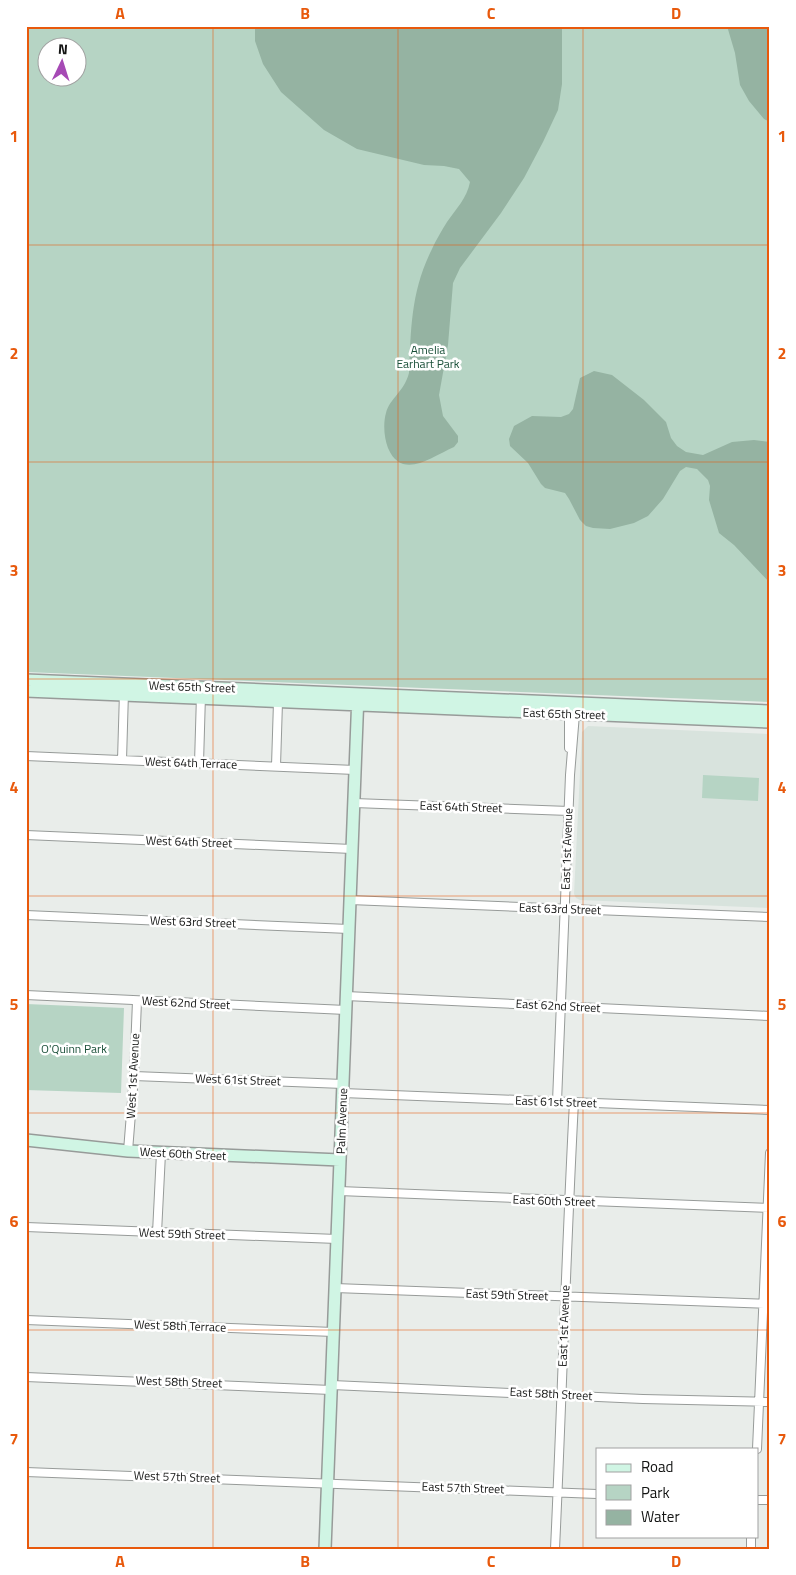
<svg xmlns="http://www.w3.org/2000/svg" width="796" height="1575" viewBox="0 0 796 1575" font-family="'Titillium Web',sans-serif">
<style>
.built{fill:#d8e3dd}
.green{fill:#b6d4c4;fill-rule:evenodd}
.water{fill:#95b3a2}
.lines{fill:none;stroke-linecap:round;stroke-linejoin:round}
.street-casing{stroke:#979b99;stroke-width:10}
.secondary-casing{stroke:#979b99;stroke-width:14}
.street{stroke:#fff;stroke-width:8}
.secondary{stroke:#d0f5e4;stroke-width:11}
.grid{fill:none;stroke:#e8590c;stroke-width:1;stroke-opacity:0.55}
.labels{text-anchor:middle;stroke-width:5;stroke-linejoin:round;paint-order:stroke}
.park-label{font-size:12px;fill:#194f38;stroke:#fff}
.street-label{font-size:12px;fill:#131413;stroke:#fff}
.neatline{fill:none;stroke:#e8590c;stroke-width:2}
.grid-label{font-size:16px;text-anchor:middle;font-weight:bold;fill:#e8590c}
</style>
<rect width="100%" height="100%" fill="#e9edea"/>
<path class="built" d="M588 726 770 734V908L580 900 576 898 574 894 582 732Z"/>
<path class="green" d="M26 26H770V702L26 672ZM48 48H78V78H48Z
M703 775 759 778 758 801 702 798Z
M26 1004 124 1008 121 1093 26 1090Z"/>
<path class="water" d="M255 26H562V84L558 110 543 142 524 178 501 213 460 268 453 283 448 345 439 395 443 416 458 436V442L454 447C431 457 402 481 388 448 384 438 383 423 386 413 390 398 404 392 409 373 411 327 411 291 432 249 436 240 442 230 447 222 456 209 467 198 470 182L459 169 444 166 424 165 357 149 324 130 281 92 263 64 255 41Z
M727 26H770V122L764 119 749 101 740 85 735 53Z
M594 371 612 375 644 400 666 422 671 438 677 446 686 452 703 455 732 442 754 440 770 442V583L734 545 719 533 709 500 710 486 708 480 697 469 686 467 680 471 663 499 648 516 634 523 610 529 593 528 586 526 580 520 569 499 565 493 545 488 541 484 528 463 510 446 509 439 514 426 532 416 561 417 569 414 573 409 580 378Z"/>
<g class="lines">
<g class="street-casing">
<path id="street" d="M569 748V714L570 710
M26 756 355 770
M122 760 124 692
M199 763 201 695
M276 766 278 702
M354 803 569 811
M26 835 352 849
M350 900 770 917
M26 915 349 929
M26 995 346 1010
M346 996 770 1016
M134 1076 343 1084
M343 1093 770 1110
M557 1102 570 775 575 714 574 709
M128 1151 134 1076 137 1001
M339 1191 770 1208
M26 1227 337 1239
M157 1233 161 1153
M335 1288 770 1304
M26 1320 334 1332
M26 1377 331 1390
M332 1385 643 1399 770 1402
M757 1449 770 1153
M26 1472 597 1494
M757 1500H770
M555 1549C562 1400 566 1251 574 1102
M751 1549V1536"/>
</g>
<g class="secondary-casing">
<path id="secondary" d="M26 680 770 711
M26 691 770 722
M26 1140 128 1151 340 1160
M325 1549 358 694"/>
</g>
<use href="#street" class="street"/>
<use href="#secondary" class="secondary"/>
</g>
<path class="grid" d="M213 26V1549M398 26V1549M583 26V1549M26 245H770M26 462H770M26 679H770M26 896H770M26 1113H770M26 1330H770"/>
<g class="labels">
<g class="park-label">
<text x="428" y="354">Amelia<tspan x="428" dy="14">Earhart Park</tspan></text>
<text x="74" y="1053">O'Quinn Park</text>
</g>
<g class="street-label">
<text transform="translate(192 687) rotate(2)" y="4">West 65th Street</text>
<text transform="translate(564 714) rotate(2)" y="4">East 65th Street</text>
<text transform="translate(191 763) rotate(2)" y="4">West 64th Terrace</text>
<text transform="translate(461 807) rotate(2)" y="4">East 64th Street</text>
<text transform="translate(189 842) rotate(2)" y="4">West 64th Street</text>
<text transform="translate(567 849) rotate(-88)" y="4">East 1st Avenue</text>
<text transform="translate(560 909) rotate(2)" y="4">East 63rd Street</text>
<text transform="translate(193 922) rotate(2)" y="4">West 63rd Street</text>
<text transform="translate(186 1003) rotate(3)" y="4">West 62nd Street</text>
<text transform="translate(558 1006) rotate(3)" y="4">East 62nd Street</text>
<text transform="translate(133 1076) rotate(-87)" y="4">West 1st Avenue</text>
<text transform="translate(238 1080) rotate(2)" y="4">West 61st Street</text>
<text transform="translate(556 1102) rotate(2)" y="4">East 61st Street</text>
<text transform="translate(342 1121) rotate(-88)" y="4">Palm Avenue</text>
<text transform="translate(183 1154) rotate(3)" y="4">West 60th Street</text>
<text transform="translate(554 1201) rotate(2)" y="4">East 60th Street</text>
<text transform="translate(182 1234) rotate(2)" y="4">West 59th Street</text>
<text transform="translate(507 1295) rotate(2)" y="4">East 59th Street</text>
<text transform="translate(180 1326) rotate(2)" y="4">West 58th Terrace</text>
<text transform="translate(564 1326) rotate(-88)" y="4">East 1st Avenue</text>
<text transform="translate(179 1382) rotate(2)" y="4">West 58th Street</text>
<text transform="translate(551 1394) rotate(3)" y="4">East 58th Street</text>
<text transform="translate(177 1477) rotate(2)" y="4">West 57th Street</text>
<text transform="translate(463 1488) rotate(2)" y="4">East 57th Street</text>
</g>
</g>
<rect width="796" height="1575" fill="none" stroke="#ffffff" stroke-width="55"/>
<rect x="596" y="1448" width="162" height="90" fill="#ffffff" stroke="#a1a1a1"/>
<rect x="606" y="1464" width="25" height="8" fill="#d0f5e4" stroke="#a1a1a1"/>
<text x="641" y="1472" font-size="15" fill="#131413">Road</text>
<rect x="606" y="1485" width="25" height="15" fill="#b6d4c4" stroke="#a1a1a1"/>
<text x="641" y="1498" font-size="15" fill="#131413">Park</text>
<rect x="606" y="1510" width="25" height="15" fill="#95b3a2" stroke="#a1a1a1"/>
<text x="641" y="1522" font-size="15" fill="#131413">Water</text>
<g transform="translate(62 62) rotate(4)"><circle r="24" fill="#ffffff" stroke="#a1a1a1"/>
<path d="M0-4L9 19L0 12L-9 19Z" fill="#a64ab5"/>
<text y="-8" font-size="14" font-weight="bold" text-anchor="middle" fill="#131413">N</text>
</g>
<rect x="28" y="28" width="740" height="1520" class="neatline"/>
<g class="grid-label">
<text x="120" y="19">A</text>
<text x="305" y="19">B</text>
<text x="491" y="19">C</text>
<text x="676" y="19">D</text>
<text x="14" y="142">1</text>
<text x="782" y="142">1</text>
<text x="14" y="359">2</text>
<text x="782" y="359">2</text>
<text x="14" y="576">3</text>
<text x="782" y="576">3</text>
<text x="14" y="793">4</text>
<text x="782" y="793">4</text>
<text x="14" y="1010">5</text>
<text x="782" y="1010">5</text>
<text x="14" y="1227">6</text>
<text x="782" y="1227">6</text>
<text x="14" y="1445">7</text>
<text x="782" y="1445">7</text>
<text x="120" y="1567">A</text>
<text x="305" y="1567">B</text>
<text x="491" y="1567">C</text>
<text x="676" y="1567">D</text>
</g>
</svg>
